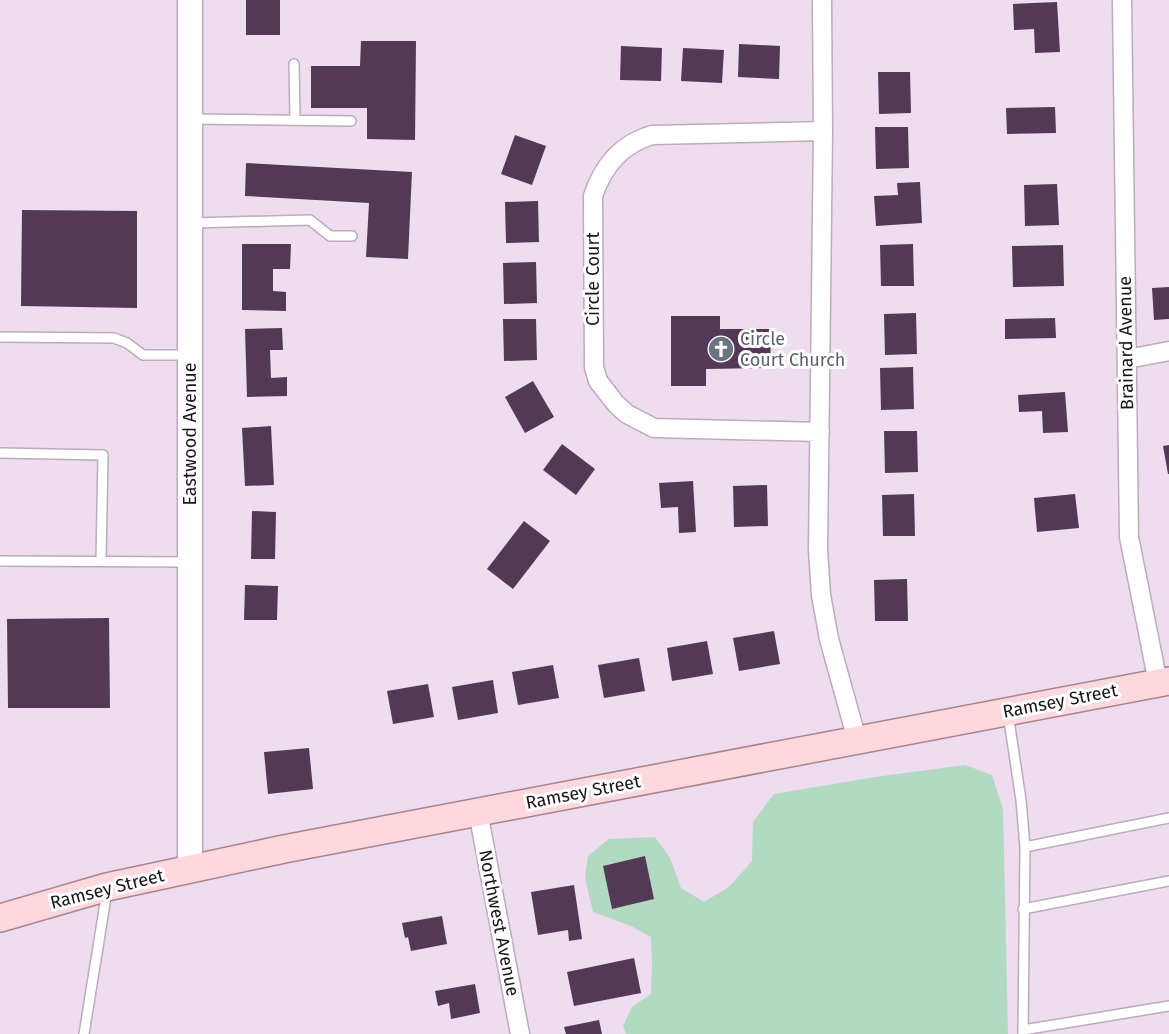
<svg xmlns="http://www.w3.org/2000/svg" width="1169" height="1034" viewBox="0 0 1169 1034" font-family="'Fira Sans',sans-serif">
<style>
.green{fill:#b2dac3}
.building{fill:#533955}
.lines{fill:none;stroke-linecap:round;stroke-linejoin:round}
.lane-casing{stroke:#bcaabd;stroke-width:12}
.street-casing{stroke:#bcaabd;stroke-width:21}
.secondary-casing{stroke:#bcaabd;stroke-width:27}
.primary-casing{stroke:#ac838c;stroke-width:30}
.lane{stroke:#fff;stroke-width:9}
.street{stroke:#fff;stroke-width:18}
.secondary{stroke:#fff;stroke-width:24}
.primary{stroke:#fdd9df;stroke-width:27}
.labels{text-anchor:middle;stroke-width:6;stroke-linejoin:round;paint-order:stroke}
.street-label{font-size:18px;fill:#19131a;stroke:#fff}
.worship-label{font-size:18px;fill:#5b616d;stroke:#fff;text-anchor:start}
</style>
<rect width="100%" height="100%" fill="#eedcef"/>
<path class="green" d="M965 765 992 775 1003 809 1008 1034H626L623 1026 632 1007 651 994 652 962 651 937 631 926 593 912 585 878 588 856 609 839 655 837 670 858 681 888 704 902 729 887 752 861 753 822 774 794 875 777Z"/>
<path class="building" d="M246 0H280V35H246Z
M1057 2 1060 52 1035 53 1034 29 1014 30 1013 4Z
M361 41H416L415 140 367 139V108H311V66H360Z
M739 44 780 46 779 79 738 77Z
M621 46 662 48 661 81 620 80Z
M683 48 724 50 722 83 681 81Z
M878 72H910L911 113 879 114Z
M1055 107 1056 133 1007 134 1006 108Z
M875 127H908L909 168 876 169Z
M515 135 546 146 532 185 501 174Z
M246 163 412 172 408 259 366 257 369 203 245 196Z
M920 182 922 223 876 226 874 196 898 195 897 183Z
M1057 184 1059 225 1025 226 1024 185Z
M538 201 539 242 506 243 505 202Z
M22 210 137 211V308L21 306Z
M242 244H291L290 269H273V291L286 292V311L242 310Z
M913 244 914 286H881L880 245Z
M1063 245 1064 286 1013 287 1012 246Z
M536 262 537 303 504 304 503 263Z
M1169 287V319L1154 320 1152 288Z
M916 313 917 354 885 355 884 314Z
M671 316H720V329H770L771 368 706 369V386H671Z
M1055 318 1056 338 1005 339V319Z
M503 319H536L537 360 504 361Z
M282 328 283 350H270L271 378 287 377V396L247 397 245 329Z
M913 367 914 409 881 410 880 368Z
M533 381 554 417 525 433 505 397Z
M1065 392 1068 432 1043 433 1042 411 1019 412 1018 395Z
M271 426 274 485 245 486 242 428Z
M884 431H917L918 472 885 473Z
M562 444 595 469 576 495 543 470Z
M1169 445V474H1168L1163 446Z
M693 481 696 532 679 533 678 507 661 508 659 483Z
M767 485 768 526 734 527 733 486Z
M914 494 915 536H883L882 495Z
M1075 494 1079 528 1037 532 1034 498Z
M252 511 276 512 275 559H251Z
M524 521 550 541 513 589 487 569Z
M907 579 908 621H875L874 580Z
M245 585 278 586 277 620H244Z
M109 618 110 708H8L7 619Z
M774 631 780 664 739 671 733 638Z
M707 641 713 674 672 681 667 648Z
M639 658 645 691 604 698 598 665Z
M553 665 559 698 518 705 512 672Z
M493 680 498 713 458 720 452 687Z
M428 684 434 717 393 724 387 691Z
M309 748 313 789 268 794 264 752Z
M645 856 654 899 612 909 603 866Z
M574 885 582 939 569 941 568 930 538 935 531 892Z
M442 916 447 944 411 951 408 937 405 938 402 923Z
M634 958 641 993 574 1006 567 972Z
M475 984 480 1013 451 1019 449 1003 438 1006 435 991Z
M599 1020 602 1034H566L564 1027Z"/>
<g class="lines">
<g class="lane-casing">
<path id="lane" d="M294 64 295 120
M191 119 351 121
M192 223 310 220 330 236H352
M0 337 114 338 127 343 143 355H188
M0 453 103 455 101 561
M0 561 188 562
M1008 714 1021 800 1025 847 1023 1034
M1025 847 1169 818
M1023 909 1169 881
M1023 1030 1169 1006
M84 1034 107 891"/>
</g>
<g class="street-casing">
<path id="street" d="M822 0 823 131 818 550 821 595 829 639 857 740
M1122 0 1129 537 1158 683
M1127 359 1169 351
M820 432 654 428 627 414 616 404 598 381 594 367 593 196C603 166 621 144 652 135L823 131
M478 812 520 1034"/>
</g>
<g class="secondary-casing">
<path id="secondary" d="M190 0V868"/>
</g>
<g class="primary-casing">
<path id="primary" d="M0 918 107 887 284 849 1169 681"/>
</g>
<use href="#lane" class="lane"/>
<use href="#street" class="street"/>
<use href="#secondary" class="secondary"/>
<use href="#primary" class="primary"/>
</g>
<defs>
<g id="church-disc" transform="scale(1.35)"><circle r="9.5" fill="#6b7280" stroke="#fff"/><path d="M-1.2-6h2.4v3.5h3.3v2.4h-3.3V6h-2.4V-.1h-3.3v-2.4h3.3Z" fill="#fff"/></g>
</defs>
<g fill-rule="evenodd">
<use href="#church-disc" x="721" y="349"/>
</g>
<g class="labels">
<g class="street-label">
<text transform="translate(593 279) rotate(-90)" y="6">Circle Court</text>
<text transform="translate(1126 343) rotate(-91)" y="6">Brainard Avenue</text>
<text transform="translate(190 434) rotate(-90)" y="6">Eastwood Avenue</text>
<text transform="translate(1060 701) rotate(-11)" y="6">Ramsey Street</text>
<text transform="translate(583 792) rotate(-11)" y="6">Ramsey Street</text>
<text transform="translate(107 889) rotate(-14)" y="6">Ramsey Street</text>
<text transform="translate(499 923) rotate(79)" y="6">Northwest Avenue</text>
</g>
<g class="worship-label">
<text x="740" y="345">Circle<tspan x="740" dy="21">Court Church</tspan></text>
</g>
</g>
</svg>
